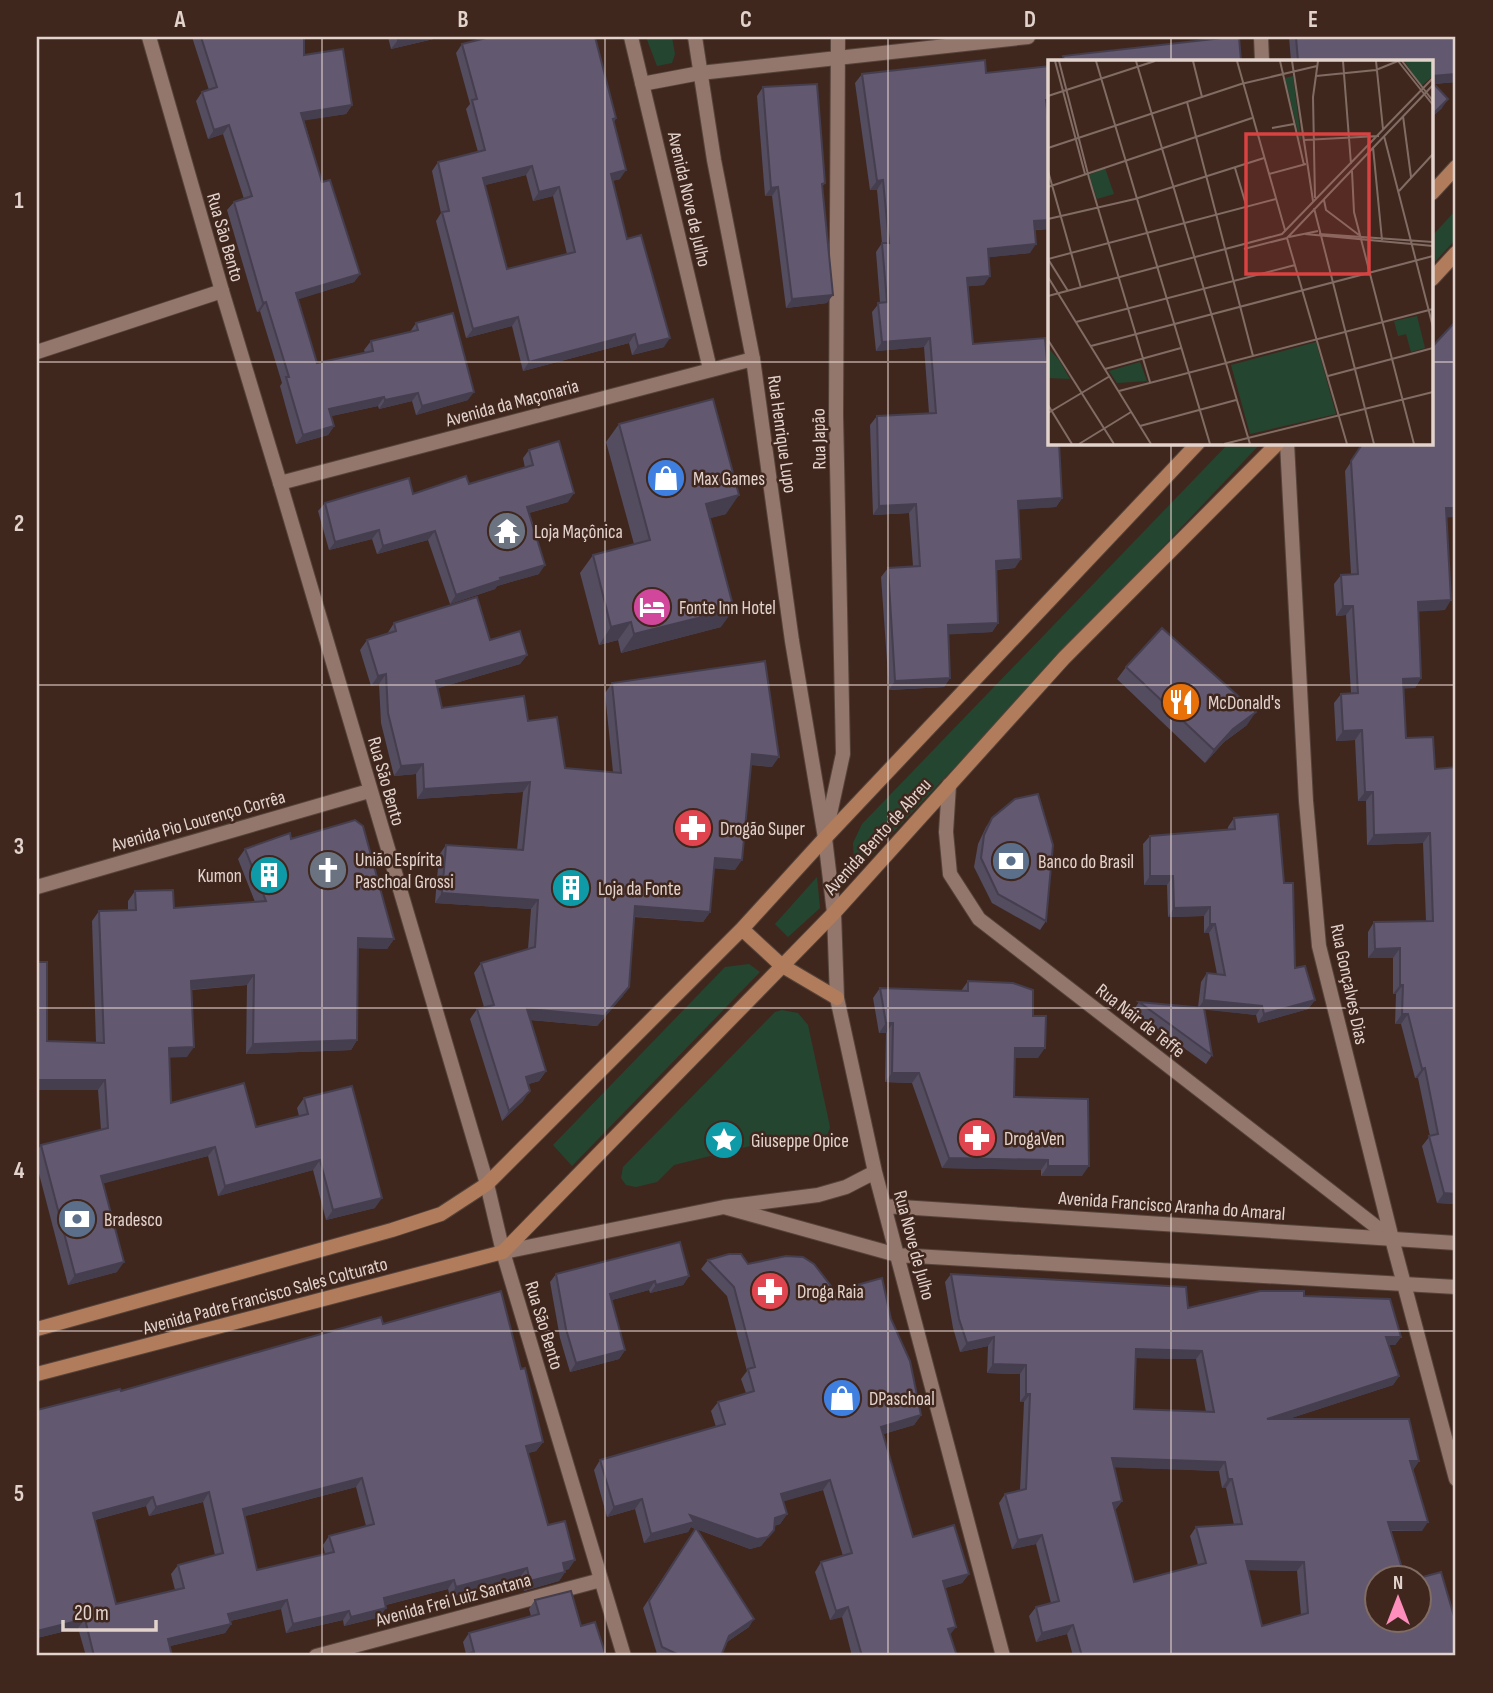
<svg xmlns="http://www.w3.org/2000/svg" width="1493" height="1693" viewBox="0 0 1493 1693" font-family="'Sofia Sans Condensed',sans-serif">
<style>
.green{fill:#244630}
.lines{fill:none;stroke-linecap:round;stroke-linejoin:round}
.minor-casing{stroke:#56433a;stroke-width:16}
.tertiary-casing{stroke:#56433a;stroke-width:16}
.secondary-casing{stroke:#56433a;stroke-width:16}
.minor{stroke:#93776c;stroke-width:14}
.tertiary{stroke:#93776c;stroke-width:14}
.secondary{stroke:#b17c5c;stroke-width:14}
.wall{fill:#544c5f;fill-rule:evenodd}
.shaded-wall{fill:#453e4e}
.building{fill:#62586f;stroke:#453e4e;stroke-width:2;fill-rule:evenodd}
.grid{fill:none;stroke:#e3d3cd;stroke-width:2;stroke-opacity:0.55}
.labels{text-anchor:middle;stroke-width:5;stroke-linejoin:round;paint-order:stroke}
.street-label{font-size:19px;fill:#e3d3cd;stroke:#3f271e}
.poi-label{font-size:19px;fill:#e3d3cd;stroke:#3f271e;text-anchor:start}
.inset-road{fill:none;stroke:#816c64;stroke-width:2}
.view{fill:#d84241;fill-opacity:0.15;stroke:#d84241;stroke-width:3.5}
.inset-edge{fill:none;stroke:#e3d3cd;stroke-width:3.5}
.neatline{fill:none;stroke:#e3d3cd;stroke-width:2.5}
.grid-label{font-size:23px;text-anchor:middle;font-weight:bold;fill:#e3d3cd}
</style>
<rect width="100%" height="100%" fill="#3f271e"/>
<path class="green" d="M646 37H672L675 54 672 63 657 66Z
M1456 210V239L1432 265V236Z
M1229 443H1261L870 857 854 861 853 843 862 824Z
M817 877 820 908 788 937 775 924Z
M749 964 760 972 572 1166 553 1145 725 967Z
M782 1010 798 1013 808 1025 829 1122 830 1128 826 1138 814 1147 800 1146 786 1137 674 1165 657 1182 636 1187 626 1185 621 1178 623 1167 775 1012Z"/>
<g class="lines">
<g class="minor-casing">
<path id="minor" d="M631 37 710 369
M1261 37 1262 61
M642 84 700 73 1028 37
M37 352 222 291
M1287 443 1306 801 1319 946 1392 1239 1456 1479
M280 483 753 359
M949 785 946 832 950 874 979 919 1392 1239
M825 837 843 754 836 415 838 37
M37 887 369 791
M316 1656 601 1580"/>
</g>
<g class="tertiary-casing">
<path id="tertiary" d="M149 37 222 291 280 483 487 1184 503 1252 624 1656
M695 37 714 160 753 359 792 641 825 838 834 913 837 998 875 1172 1003 1656
M885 1206 1456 1243
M724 1207 897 1255 1456 1287
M503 1252 724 1207 818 1195 846 1187 875 1172"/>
</g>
<g class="secondary-casing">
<path id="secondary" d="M1432 193 1456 167
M1432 279 1456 253
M742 929 781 965 837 998
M37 1329 392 1230 441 1214 487 1184 742 929 825 838 1198 443
M37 1374 503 1252 834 913 1064 658 1278 443"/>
</g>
<use href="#minor" class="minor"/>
<use href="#tertiary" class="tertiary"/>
<use href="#secondary" class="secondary"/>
</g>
<path class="wall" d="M192 37H304V55L352 105 346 114 304 120 322 182 360 274 354 282 298 299 317 363 365 353 364 350 371 341 410 332 416 323 468 400 416 415 412 401 379 409 378 406 331 416 334 426 328 435 296 444 280 386 282 383 260 311 257 312 227 210 234 202 244 199 223 134 208 139 196 101 202 92 209 90Z
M388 37H442L391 49Z
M1289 37H1456V82L1434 84 1442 108 1432 117V61H1291Z
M462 44 616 118 614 122 620 179 612 181 627 239 664 347 632 355 629 343 523 371 512 326 466 338 436 221 441 213 432 171 438 162 478 152 466 109 470 104 456 53ZM526 175 533 201 553 196 567 254 507 269 485 185Z
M1050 66V108H1047L1050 133V229L1035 230 1030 253 989 257 984 285 968 286 973 344 1050 443H1100L1059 446 1062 498 1056 507 1019 509 1015 568 996 570 998 623 992 632 948 634 950 678 944 687 889 690 881 577 888 568 913 566 909 513 873 515 870 425 877 416 929 413 924 347 876 351 872 312 880 302 876 252 882 243 877 190H870L855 83 862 74 986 73Z
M763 87 825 183 822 187 827 303 786 308 772 196H765L757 96Z
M619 424 726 514 710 518 721 627 621 653 618 640 599 645 580 573 593 555 634 544 606 442Z
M1363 443 1456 517H1446L1445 610 1418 611 1421 678 1415 688H1403L1406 738 1435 769 1456 767V1204L1437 1203 1422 1146 1430 1136 1418 1078H1415L1401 1024H1395L1396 994H1393V958H1368V932L1374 922 1426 921 1423 843 1367 845 1366 801H1358L1355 740 1336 741 1334 703 1341 694 1351 693 1346 615 1336 616 1334 584 1341 575 1351 574 1345 471Z
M529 450 568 502 529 513 539 574 497 586 495 589 450 604 428 540 377 554 372 539 329 550 318 511 325 503 413 494 469 484 525 468 523 458Z
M394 623 490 640 527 655 520 664 438 688 442 708 528 721 565 768 613 772 605 693 612 683 772 767 751 765 735 870 714 868 710 912 703 922 634 917 629 987 622 997 597 1026 530 1020 546 1071 539 1081 528 1084 523 1101 502 1121 470 1019 477 1009 484 1007 474 973 481 963 528 949 531 909 435 903 439 855 446 845 517 850 523 792 417 799 416 774 394 776 381 723 379 684 371 686 360 650 367 640 387 634Z
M1126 667 1247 725 1224 742 1205 763 1117 679Z
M992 818 1046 921 1040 930 992 903 974 867 978 844 986 827Z
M1234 818 1284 883 1295 968 1315 1000 1308 1009 1258 1023 1256 1015 1204 1009 1212 1055 1206 1064 1133 1011 1139 1002 1198 1007 1201 982 1207 973 1217 974 1209 933H1204V916L1168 917 1167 885H1144L1143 844 1150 836 1228 829V827Z
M291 839 394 939 387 949 358 948 357 1040 351 1050 246 1054 247 985 192 990 187 1057H169L171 1103 256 1127 299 1116 297 1108 304 1098 375 1208 326 1220 313 1170 218 1196 208 1156 103 1183 117 1272 68 1285 37 1166V1151L41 1145 101 1130 98 1090 47 1041 96 1042 92 921 99 911 128 910V901L135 891 174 908 255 902 238 859 245 849Z
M968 981 1033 1016 1038 1058H1015L1014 1097 1082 1176H1041V1170L942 1168 912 1083 885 1082 886 1033H879L873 998 880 988 961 991Z
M708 1260 748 1264 835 1291 891 1319 921 1415 914 1425 883 1434 913 1537 969 1574 962 1583 945 1588 950 1635 957 1656H852L842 1617 830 1620 815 1572 821 1562 843 1556 823 1490 783 1501 787 1514 780 1524 774 1526V1530L761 1546 750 1549 696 1529 749 1627 727 1642 721 1656H660L657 1654 643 1608 695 1529 691 1527 688 1532 644 1543 635 1509 607 1517 594 1470 600 1460 716 1427 711 1411 718 1402 746 1393 741 1379 747 1371 727 1296 701 1269Z
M556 1274 689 1276 683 1285 650 1293 649 1290 612 1300 625 1350 619 1359 570 1372 560 1338 550 1282Z
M951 1274 1188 1308 1304 1296 1401 1337 1395 1345H1389L1399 1376 1393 1385 1288 1419 1419 1461 1413 1470 1422 1531H1391L1377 1578 1456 1656H1073L1067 1634 1036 1642 1029 1616 1036 1607 1051 1603 1036 1544 1012 1549 999 1503 1005 1494 1020 1490 1024 1402H1020V1374L987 1373 988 1346 960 1352 953 1328 945 1282ZM1136 1358 1196 1359 1206 1412 1134 1409ZM1114 1467 1219 1471 1222 1488H1226L1234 1525 1196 1527 1190 1536 1198 1565 1134 1582 1115 1510 1122 1501ZM1248 1570 1297 1571 1301 1615 1262 1626Z
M383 1324 521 1369 543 1442 536 1451 528 1453 548 1525 569 1569 565 1570V1572L559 1581 524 1591 520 1577 450 1597 448 1589 386 1605 380 1617 344 1626 343 1620 286 1633 281 1609 230 1621 231 1624 225 1633 170 1646 172 1656H86L78 1628 37 1638V1410L121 1391ZM356 1487 366 1526 329 1536 323 1545 325 1554 257 1570 245 1516ZM203 1502 215 1555 178 1565 171 1574 175 1590 116 1604 95 1520 146 1506 149 1516Z
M535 1600 581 1626 466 1654 463 1642 469 1633 531 1616 529 1609Z"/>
<path class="shaded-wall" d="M412 37H442L391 49 398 40Z
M750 37H775L748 39Z
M1456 74V82L1432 84V76Z
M1448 99 1442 108 1432 117V115Z
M1046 100H1050V108L1040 109Z
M352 105 346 114 295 122 301 113Z
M229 125 223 134 208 139 214 130Z
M532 166 526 175 477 187 483 178Z
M626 170 620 179 604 183 611 174Z
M883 180 877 190H870L877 181Z
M559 187 553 196 533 201 539 192Z
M778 187 772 196H765L771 188Z
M1050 220V229L1028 230 1034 221Z
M1036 244 1030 253 982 258 988 249Z
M360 274 354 282 290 302 296 293Z
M990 276 984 285 961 287 967 278Z
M833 295 827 303 786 308 792 299Z
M266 302 260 311 257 312 263 303Z
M518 317 512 326 466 338 473 329Z
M635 334 629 343 523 371 529 362Z
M670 338 664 347 632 355 638 346Z
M930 338 924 347 876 351 882 342Z
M474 392 468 400 416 415 422 406Z
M418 393 412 401 379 409 385 400Z
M384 397 378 406 323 418 329 409Z
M334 426 328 435 296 444 303 435Z
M1055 443H1100L1052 446Z
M574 493 568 502 521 515 527 507Z
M739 495 726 514 693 523 706 504Z
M1062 498 1056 507 1012 510 1018 501Z
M916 504 909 513 873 515 879 506Z
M1446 508H1456V517L1439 518Z
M379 530 372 539 329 550 335 542Z
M435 531 428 540 377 554 383 546Z
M1021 559 1015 568 989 570 996 561Z
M545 565 539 574 497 586 495 589 450 604 456 595 500 578Z
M1451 600 1445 610 1411 612 1418 602Z
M1343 606H1353L1346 615 1336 616Z
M734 609 721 627 621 653 634 634Z
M631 622 618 640 599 645 611 627Z
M998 623 992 632 941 635 948 625Z
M527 655 520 664 429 691 436 681Z
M386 674 379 684 371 686 378 676Z
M950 678 944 687 889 690 895 681Z
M1421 678 1415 688 1396 689 1403 679Z
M1256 712 1247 725 1224 742 1205 763 1214 750 1233 729Z
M1362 730 1355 740 1336 741 1343 731Z
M752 754 779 757 772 767 745 764Z
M423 764 416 774 394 776 401 766Z
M530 782 523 792 417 799 424 789Z
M1365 792H1373L1366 801H1358Z
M1430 833 1423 843 1367 845 1374 835Z
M715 858 742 860 735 870 708 868Z
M1150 876H1173L1167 885H1144Z
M442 893 538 900 531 909 435 903Z
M635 906 710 912 703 922 628 916Z
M1210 907 1204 916 1168 917 1174 908Z
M1210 924H1215L1209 933H1204Z
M358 938 394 939 387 949 351 948Z
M1400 948 1393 958H1368L1375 949Z
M254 975 247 985 184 990 191 981Z
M1400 985H1403L1396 994H1393Z
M629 987 622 997 597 1026 520 1019 527 1009Z
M1204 1000 1262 1006 1256 1015 1198 1009Z
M1315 1000 1308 1009 1258 1023 1264 1014Z
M1402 1014H1408L1401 1024H1395Z
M886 1023H893L886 1033H879Z
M357 1040 351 1050 246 1054 253 1044Z
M194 1047 187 1057 162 1058 169 1048Z
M1015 1048H1045L1038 1058H1008Z
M1425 1068 1418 1078H1415L1422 1069Z
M546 1071 539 1081 519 1087 526 1077Z
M892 1073H919L912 1083 885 1082Z
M37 1080H105L98 1090H37Z
M530 1091 523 1101 502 1121 509 1111Z
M215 1147 208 1156 94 1186 101 1176Z
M949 1158 1048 1160 1041 1170 942 1168Z
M320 1160 313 1170 218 1196 225 1186Z
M1048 1166H1089L1082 1176H1041Z
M1444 1193 1456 1194V1204L1437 1203Z
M382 1198 375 1208 326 1220 333 1210Z
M124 1262 117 1272 68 1285 75 1275Z
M689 1276 683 1285 650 1293 656 1285Z
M655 1281 649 1290 604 1302 610 1294Z
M994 1337 988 1346 960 1352 967 1343Z
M1386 1337H1401L1395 1345H1380Z
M1136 1349 1202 1351 1196 1359 1130 1358Z
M625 1350 619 1359 570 1372 576 1363Z
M993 1364 1026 1365 1020 1374 987 1373Z
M1399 1376 1393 1385 1261 1428 1267 1419Z
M1026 1394H1030L1024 1402H1020Z
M921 1415 914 1425 874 1437 881 1427Z
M543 1442 536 1451 520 1455 526 1446Z
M1112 1458 1225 1462 1219 1471 1105 1467Z
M1410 1461H1419L1413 1470Z
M362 1478 356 1487 237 1518 243 1509Z
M1228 1479H1232L1226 1488H1222Z
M830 1480 823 1490 775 1504 781 1494Z
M209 1492 203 1502 149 1516 156 1507Z
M153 1497 146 1506 87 1522 93 1513Z
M642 1499 635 1509 607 1517 614 1507Z
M1122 1501 1116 1509 1107 1511 1113 1503Z
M787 1514 780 1524 768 1528 775 1518Z
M690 1515 774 1530 761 1546 750 1549 691 1527 688 1532 644 1543 651 1534Z
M1388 1522H1428L1422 1531 1382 1530Z
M1042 1535 1036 1544 1012 1549 1018 1540Z
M575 1560 569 1569 556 1572 563 1563Z
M1246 1561 1304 1562 1297 1571 1240 1570Z
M527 1568 520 1577 450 1597 456 1587Z
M565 1572 559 1581 524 1591 530 1581Z
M969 1574 962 1583 936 1591 943 1581Z
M454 1580 448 1589 377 1607 384 1598Z
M287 1600 281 1609 222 1623 228 1614Z
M848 1607 842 1617 830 1620 836 1611Z
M386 1608 380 1617 344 1626 351 1617Z
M349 1611 343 1620 286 1633 293 1624Z
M85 1619 78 1628 37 1638V1631Z
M754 1619 749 1627 724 1644 729 1636Z
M231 1624 225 1633 162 1648 168 1639Z
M1073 1625 1067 1634 1036 1642 1042 1633Z
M956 1627 949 1636 948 1629Z"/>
<path class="building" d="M201 37H304V55L343 49 352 105 301 113 322 182 330 180 360 274 296 293 317 363 373 351 371 341 418 330 416 323 453 313 474 392 422 406 418 393 385 400 384 397 329 409 334 426 303 435 286 377H289L266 302 263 303 234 202 252 196 229 125 214 130 202 92 217 87Z
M397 37H412L398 40Z
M490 37H595L616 118 613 119 626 170 611 174 627 239 641 235 670 338 638 346 635 334 529 362 518 317 473 329 442 212 449 211 438 162 485 150 472 100 477 99 462 44ZM532 166 539 192 559 187 575 252 507 269 483 178Z
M1231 37H1239L1241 61H1064L1063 56Z
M1296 37H1456V74L1432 76V61H1298Z
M985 60 986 73 1050 66V100H1046L1050 133V220L1034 221 1036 244 988 249 990 276 967 278 973 344 1045 338 1050 395V443H1059L1062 498 1018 501 1021 559 996 561 998 623 948 625 950 678 895 681 888 568 920 566 916 504 879 506 877 416 936 413 930 338 882 342 878 303 887 302 882 243H889L883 180 877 181 862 74Z
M1432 82 1448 99 1432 115Z
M817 84 825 183 822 184 833 295 792 299 778 187 771 188 763 87Z
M1456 321V508H1446L1451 600 1418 602 1421 678 1403 679 1406 738 1433 737 1435 769 1456 767V1194L1444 1193 1429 1136 1438 1134 1425 1068 1422 1069 1408 1014H1402L1403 985H1400V948L1375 949 1374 922 1433 921 1430 833 1374 835 1373 792H1365L1362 730 1343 731 1341 694 1358 693 1353 606H1343L1341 575 1358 574 1351 461 1363 443H1432V347Z
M713 399 739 495 706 504 734 609 634 634 631 622 611 627 593 555 650 540 619 424Z
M559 441 574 493 527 507 545 565 500 578 501 580 456 595 435 531 383 546 379 530 335 542 325 503 409 478 413 494 466 476 469 484 533 465 529 450Z
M477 597 490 640 520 631 527 655 436 681 442 708 524 696 528 721 557 717 565 768 621 773 612 683 765 661 779 757 752 754 742 860 715 858 710 912 635 906 629 987 604 1016 527 1009 546 1071 526 1077 530 1091 509 1111 477 1009 494 1005 481 963 535 947 538 900 442 893 446 845 523 850 530 782 424 789 423 764 401 766 388 713 386 674 378 676 367 640 396 631 394 623Z
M1162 628 1256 712 1233 729 1214 750 1126 667Z
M1038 794 1053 845 1046 921 998 894 981 858 984 835 992 818 1015 799Z
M1278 814 1284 883H1293L1295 968 1305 966 1315 1000 1264 1014 1262 1006 1204 1000 1207 973 1225 975 1215 924H1210V907L1174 908 1173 876H1150V836L1235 829 1234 818Z
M355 820 363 826 394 939 358 938 357 1040 253 1044 254 975 191 981 194 1047 169 1048 171 1103 244 1083 256 1127 308 1114 304 1098 352 1086 382 1198 333 1210 320 1160 225 1186 215 1147 101 1176 124 1262 75 1275 41 1145 108 1128 105 1080H37V962H47V1041L104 1043 99 911 136 910 135 891 173 890 174 908 266 901 245 849 290 833 291 839Z
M968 981 1013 983 1033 990V1016H1046L1045 1048H1015L1014 1097 1088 1099 1089 1166H1048V1160L949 1158 919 1073H892L893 1023H886L880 988 968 991Z
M1139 1002 1204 1008 1212 1055Z
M680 1242 689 1276 656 1285 655 1281 610 1294 625 1350 576 1363 566 1329 556 1274Z
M729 1254H741L748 1264 786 1256 803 1257 814 1264 835 1291 882 1278 891 1319 910 1361 921 1415 881 1427 913 1537 954 1525 969 1574 943 1581 956 1627 948 1629 957 1656H862L848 1607 836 1611 821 1562 852 1553 830 1480 781 1494 787 1514 775 1518 774 1530 768 1537 757 1539 690 1515 694 1522 651 1534 642 1499 614 1507 600 1460 725 1424 718 1402 754 1391 748 1369 755 1367 734 1287 708 1260Z
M951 1274 1186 1287 1188 1308 1260 1291H1304V1296L1390 1299 1401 1337H1386L1399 1376 1267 1419H1409L1419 1461H1410L1428 1522H1388L1405 1578H1377V1620H1419V1578L1441 1572 1456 1623V1656H1082L1073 1625 1042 1633 1036 1607 1059 1601 1042 1535 1018 1540 1005 1494 1026 1489 1030 1394H1026V1365L993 1364 994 1337 967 1343 959 1319ZM1136 1349 1202 1351 1214 1412 1134 1409ZM1112 1458 1225 1462 1228 1479H1232L1242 1524 1196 1527 1206 1563 1134 1582 1113 1503 1122 1501ZM1246 1561 1304 1562 1308 1613 1262 1626Z
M501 1291 521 1369 525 1368 543 1442 526 1446 548 1525 565 1521 575 1560 563 1563 565 1572 530 1581 527 1568 456 1587 454 1580 384 1598 386 1608 351 1617 349 1611 293 1624 287 1600 228 1614 231 1624 168 1639 172 1656H94L85 1619 37 1631V1410L120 1389 121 1391 381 1317 383 1324ZM362 1478 374 1524 329 1536 334 1552 257 1570 243 1509ZM209 1492 223 1553 178 1565 184 1588 116 1604 93 1513 153 1497 156 1507Z
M696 1528 754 1619 729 1636 721 1656H681L662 1647 649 1601Z
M571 1591 581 1626 595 1622 606 1656H458L474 1652 469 1633 539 1614 535 1600Z"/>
<path class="grid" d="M322 37V1656M605 37V1656M888 37V1656M1171 37V61M37 362H1050M1432 362H1456M1171 443V1656M37 685H1456M37 1008H1456M37 1331H1456"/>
<defs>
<g id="shop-disc" transform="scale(2.0125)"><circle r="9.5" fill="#3f7fe0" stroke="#3f271e"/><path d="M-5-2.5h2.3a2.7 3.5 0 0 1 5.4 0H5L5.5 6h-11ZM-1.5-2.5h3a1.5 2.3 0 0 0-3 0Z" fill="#fff"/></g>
<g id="temple-disc" transform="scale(2.0125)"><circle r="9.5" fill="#6b7280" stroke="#3f271e"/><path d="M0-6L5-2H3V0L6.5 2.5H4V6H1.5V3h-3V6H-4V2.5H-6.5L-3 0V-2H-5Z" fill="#fff"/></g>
<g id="hotel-disc" transform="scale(2.0125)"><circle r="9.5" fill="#d1479c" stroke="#3f271e"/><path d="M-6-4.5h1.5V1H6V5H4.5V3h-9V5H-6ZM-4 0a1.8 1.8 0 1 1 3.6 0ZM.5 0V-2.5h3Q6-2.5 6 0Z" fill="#fff"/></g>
<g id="restaurant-disc" transform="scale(2.0125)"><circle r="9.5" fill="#e8710a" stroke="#3f271e"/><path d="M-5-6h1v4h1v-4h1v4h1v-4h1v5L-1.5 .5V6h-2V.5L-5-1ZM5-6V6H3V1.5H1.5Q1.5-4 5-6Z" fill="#fff"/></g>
<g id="pharmacy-disc" transform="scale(2.0125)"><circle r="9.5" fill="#e0444e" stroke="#3f271e"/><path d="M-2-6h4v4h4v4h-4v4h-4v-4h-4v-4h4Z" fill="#fff"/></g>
<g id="bank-disc" transform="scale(2.0125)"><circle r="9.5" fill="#5c6f8a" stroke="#3f271e"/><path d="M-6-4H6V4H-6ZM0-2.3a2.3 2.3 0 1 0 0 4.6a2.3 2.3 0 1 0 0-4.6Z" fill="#fff"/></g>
<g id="church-disc" transform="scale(2.0125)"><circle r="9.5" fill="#6b7280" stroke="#3f271e"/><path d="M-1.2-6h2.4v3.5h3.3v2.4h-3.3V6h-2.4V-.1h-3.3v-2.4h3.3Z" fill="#fff"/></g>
<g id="building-disc" transform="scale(2.0125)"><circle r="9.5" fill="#0f9aa8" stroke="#3f271e"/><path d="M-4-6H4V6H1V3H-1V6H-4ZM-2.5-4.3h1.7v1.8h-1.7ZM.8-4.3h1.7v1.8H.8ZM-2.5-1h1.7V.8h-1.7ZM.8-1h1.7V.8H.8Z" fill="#fff"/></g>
<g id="sight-disc" transform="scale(2.0125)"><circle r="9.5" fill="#0f9aa8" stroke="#3f271e"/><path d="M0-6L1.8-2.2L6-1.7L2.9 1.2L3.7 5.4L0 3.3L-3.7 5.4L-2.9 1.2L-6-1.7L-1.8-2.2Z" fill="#fff"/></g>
</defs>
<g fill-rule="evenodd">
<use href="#shop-disc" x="666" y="478"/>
<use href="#temple-disc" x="507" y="531"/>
<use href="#hotel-disc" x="652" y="607"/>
<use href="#restaurant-disc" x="1181" y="702"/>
<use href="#pharmacy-disc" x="693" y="828"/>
<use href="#bank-disc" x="1011" y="861"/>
<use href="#church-disc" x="328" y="870"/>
<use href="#building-disc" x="269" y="875"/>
<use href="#building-disc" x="571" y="888"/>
<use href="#pharmacy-disc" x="977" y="1138"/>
<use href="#sight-disc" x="724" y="1140"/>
<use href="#bank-disc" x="77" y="1219"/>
<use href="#pharmacy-disc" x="770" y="1291"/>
<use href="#shop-disc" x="842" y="1398"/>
</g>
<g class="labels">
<g class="street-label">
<text transform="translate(690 199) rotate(77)" y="7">Avenida Nove de Julho</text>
<text transform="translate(226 237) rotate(74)" y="7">Rua São Bento</text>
<text transform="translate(512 402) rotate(-15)" y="7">Avenida da Maçonaria</text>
<text transform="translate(783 434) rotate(82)" y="7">Rua Henrique Lupo</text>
<text transform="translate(818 439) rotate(-91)" y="7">Rua Japão</text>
<text transform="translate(387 781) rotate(74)" y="7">Rua São Bento</text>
<text transform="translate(198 820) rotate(-16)" y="7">Avenida Pio Lourenço Corrêa</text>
<text transform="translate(877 836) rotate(-48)" y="7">Avenida Bento de Abreu</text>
<text transform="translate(1350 984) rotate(78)" y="7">Rua Gonçalves Dias</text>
<text transform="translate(1141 1020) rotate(38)" y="7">Rua Nair de Teffe</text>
<text transform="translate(1172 1205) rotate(4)" y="7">Avenida Francisco Aranha do Amaral</text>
<text transform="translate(915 1245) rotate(75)" y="7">Rua Nove de Julho</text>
<text transform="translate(265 1295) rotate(-15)" y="7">Avenida Padre Francisco Sales Colturato</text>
<text transform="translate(545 1325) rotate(73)" y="7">Rua São Bento</text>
<text transform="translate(453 1599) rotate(-15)" y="7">Avenida Frei Luiz Santana</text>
</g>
<g class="poi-label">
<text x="693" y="485">Max Games</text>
<text x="534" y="538">Loja Maçônica</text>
<text x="679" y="614">Fonte Inn Hotel</text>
<text x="1208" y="709">McDonald's</text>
<text x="720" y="835">Drogão Super</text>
<text x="355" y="866">União Espírita<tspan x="355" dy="22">Paschoal Grossi</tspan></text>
<text x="1038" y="868">Banco do Brasil</text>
<text x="242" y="882" text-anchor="end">Kumon</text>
<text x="598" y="895">Loja da Fonte</text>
<text x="1004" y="1145">DrogaVen</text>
<text x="751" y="1147">Giuseppe Opice</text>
<text x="104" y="1226">Bradesco</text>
<text x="797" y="1298">Droga Raia</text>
<text x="869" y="1405">DPaschoal</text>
</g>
</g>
<g transform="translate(1048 60)">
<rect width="385" height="385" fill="#3f271e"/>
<path d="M385 1V16L373 26 357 2ZM245 16 253 79 252 80 237 18ZM57 108 66 134 49 139 41 115ZM369 256 377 288 363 292 358 274 350 276 346 261ZM268 282 288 354 202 374 183 305ZM0 288 11 300 22 319 0 318ZM92 302 99 321 69 323 61 311Z" fill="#244630"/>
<path class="inset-road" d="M7 1 37 114M11 1 41 118 102 322M48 1 162 384M88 1 202 384M145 1 154 37M189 1 237 170M232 1 256 105M244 1 265 141M295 1 303 104M328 1 335 69M350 1 385 45M354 1 385 41M268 16 328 10 350 1M0 36 107 1M139 42 205 296M355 56 363 117M224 68 246 64M336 76 385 267M256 80 331 76M325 87 334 180M0 88 193 24 269 6M187 108 199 148M0 111 33 228M304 111 306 152 366 384M221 114 258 104M0 127 204 58M351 131 385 94M267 138 265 37 270 1M276 140 278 150 311 175M266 148 326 384M0 159 87 139 216 98M257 174 385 186M271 174 385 182M241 177 270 171M239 178 299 384M196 189 239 178 385 25M0 217 103 384M20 231 0 199 228 139M0 236 234 174 385 18M28 262 247 205M0 280 66 384M43 286 385 196M57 309 133 288M280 316 385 288M71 331 385 249M0 345 24 384M0 353 62 316M92 366 188 340M31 384 83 352M176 384 385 332"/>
<path class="view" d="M198 74H321V214H198Z"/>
<rect width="385" height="385" class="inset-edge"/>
</g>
<rect width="1493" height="1693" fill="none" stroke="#3f271e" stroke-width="77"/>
<g transform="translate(1398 1599)"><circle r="33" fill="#3f271e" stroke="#816c64" stroke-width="2"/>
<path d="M0-5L12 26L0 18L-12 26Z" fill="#fe8ebc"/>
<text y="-10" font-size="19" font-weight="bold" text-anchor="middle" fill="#e3d3cd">N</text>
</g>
<path d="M63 1620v10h93v-10" fill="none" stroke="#e3d3cd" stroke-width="3.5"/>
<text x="74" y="1620" font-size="21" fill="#e3d3cd" stroke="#3f271e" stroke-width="5" paint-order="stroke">20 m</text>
<rect x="38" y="38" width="1416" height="1616" class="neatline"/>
<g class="grid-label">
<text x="180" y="27">A</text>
<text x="463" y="27">B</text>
<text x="746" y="27">C</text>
<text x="1030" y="27">D</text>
<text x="1313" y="27">E</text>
<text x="19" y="208">1</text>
<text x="19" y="531">2</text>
<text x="19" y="854">3</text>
<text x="19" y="1178">4</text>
<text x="19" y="1501">5</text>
</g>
</svg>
